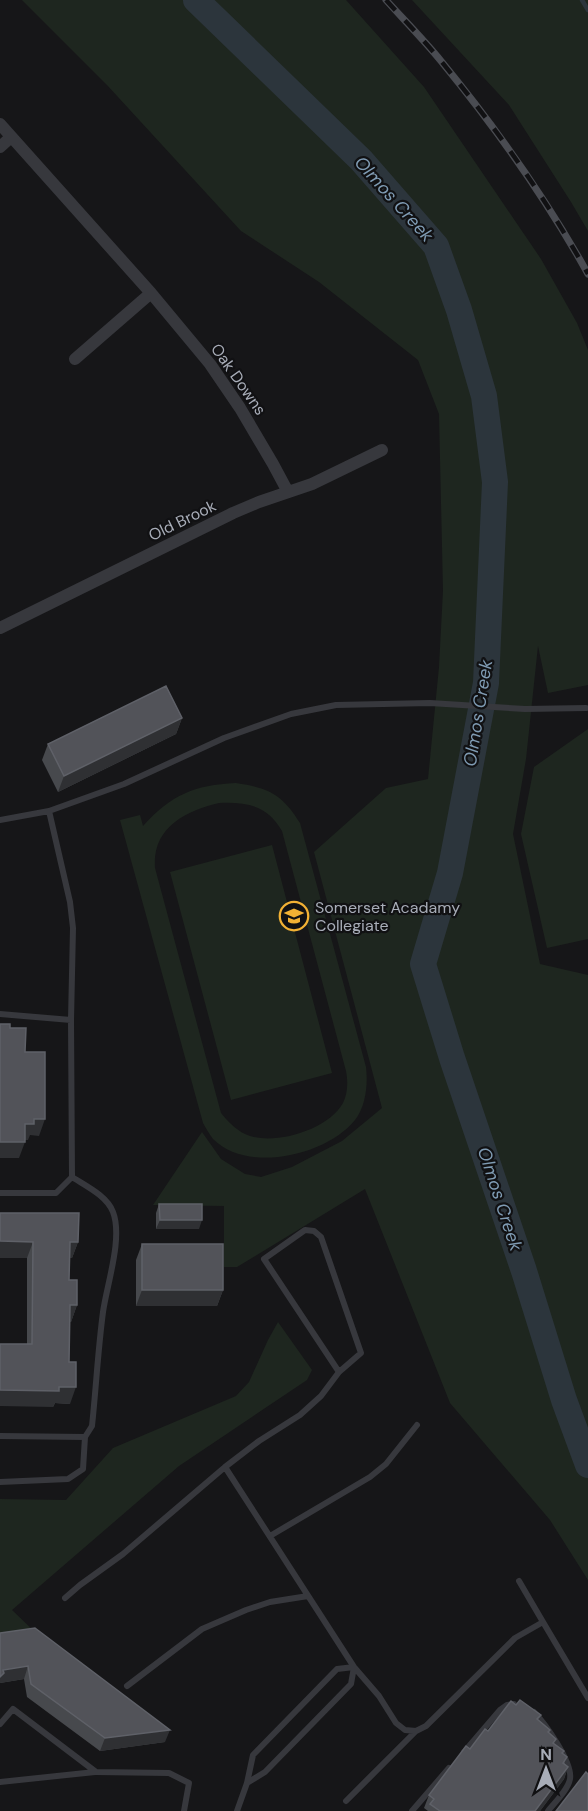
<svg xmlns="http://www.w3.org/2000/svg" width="588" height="1811" viewBox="0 0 588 1811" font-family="'DM Sans',sans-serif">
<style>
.green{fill:#1e261f;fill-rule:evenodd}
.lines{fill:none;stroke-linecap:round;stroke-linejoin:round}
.stream{stroke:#2c353c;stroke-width:4.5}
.river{stroke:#2c353c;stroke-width:26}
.service{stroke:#37383d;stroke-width:6}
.minor{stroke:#37383d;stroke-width:12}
.rail-casing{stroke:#4a4c52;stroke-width:7}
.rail{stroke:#111113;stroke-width:4.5;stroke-dasharray:14;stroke-linecap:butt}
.wall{fill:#47494d}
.shaded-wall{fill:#2f3033}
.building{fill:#525359;stroke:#5f6168;stroke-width:1.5}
.labels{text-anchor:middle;stroke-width:4.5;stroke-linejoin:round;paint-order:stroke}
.street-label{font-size:16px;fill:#a8adb8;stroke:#111113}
.poi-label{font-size:16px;fill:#a8adb8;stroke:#111113;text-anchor:start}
.water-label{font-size:18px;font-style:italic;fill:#7f9bb3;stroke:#111113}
</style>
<rect width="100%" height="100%" fill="#161618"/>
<path class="green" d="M22 0H346L424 87 541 259 577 323 588 350V685L548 693 538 646 526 759 513 834 540 964 588 975V1580L550 1520 450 1403 365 1189 237 1267H224V1206L153 1205 202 1132 221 1159 245 1174 261 1177 292 1167 342 1141 382 1108 314 852 386 788 428 779 439 667 443 591 439 414 418 360 319 282 241 231 107 85Z
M412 0H588V231L571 202 509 105Z
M588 729V939L547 948 521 834 534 767Z
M236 783C269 788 282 794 300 823L366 1067C368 1084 366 1106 355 1120 327 1155 248 1174 213 1139 209 1134 206 1128 203 1123L120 820 140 815 143 826C171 795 194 785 236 783ZM219 803C247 802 267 805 282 831L346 1071C348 1081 348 1093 343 1103 329 1129 277 1145 250 1136 238 1132 229 1123 221 1113L155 868C152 828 185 811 219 803Z
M272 845 332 1073 231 1100 170 872Z
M278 1322 312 1370 307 1380 179 1466 12 1610 36 1633 0 1634V1499L66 1500 113 1448 236 1396 249 1382 268 1340Z"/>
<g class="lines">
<path class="stream" d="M582 0 588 10"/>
<path class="river" d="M196 0 361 160 436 246 459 310 484 396 495 482 486 683 450 873 423 964 452 1058 524 1271 564 1400 588 1465"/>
<path class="service" d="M0 820 49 811
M0 1014 71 1020
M0 1193H56L72 1177
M0 1436 85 1437 92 1426C96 1388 98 1350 103 1312 107 1284 123 1238 113 1212 107 1196 86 1186 72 1177L71 1020 73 928 70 902 49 811 124 784 224 738 291 714 336 705 430 703 525 709 586 708
M225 1467 259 1441 300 1415 321 1396 339 1372 264 1259 305 1230 314 1231 321 1237 361 1353 339 1372
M0 1482 68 1479 83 1469 85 1437
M270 1536 370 1477 386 1464 417 1425
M519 1581 543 1622
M65 1598 80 1585 123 1554 225 1467 354 1667 379 1696 396 1723 405 1730 416 1731 426 1726 515 1638 543 1622 588 1698
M127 1686 202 1629 246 1610 270 1602 308 1596
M534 1712C545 1723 573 1763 570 1779 568 1790 555 1802 548 1811
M0 1724 13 1709 96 1772 169 1773 189 1783 184 1811
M464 1752 500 1710 507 1705 514 1704
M0 1782 95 1772
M247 1783 265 1772 351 1684 354 1667
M346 1801 416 1731
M237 1811 247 1783 253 1755 337 1669 354 1667
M412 1811 449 1768"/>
<path class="minor" d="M0 124 151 293 210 364 240 408 273 464 288 492
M0 147 11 137
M75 359 151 293
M0 628 233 513 259 502 312 484 382 450"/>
<g class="rail-casing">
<path id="rail" d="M386 0C404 20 424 40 441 61 496 128 546 198 588 274"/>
</g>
<use href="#rail" class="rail"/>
</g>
<path class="wall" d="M182 718 176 734 58 792 42 760 48 744Z
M159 1204 199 1229H156V1213Z
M0 1213 78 1242 72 1258H69V1280L77 1305 71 1322H69V1362L70 1404 55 1403 53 1407 27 1344V1258Z
M142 1244 223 1290 217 1306H136V1260Z
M0 1633 165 1742 100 1751 27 1697 24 1679 0 1683Z
M516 1705 541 1715 538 1720 550 1730 549 1733 554 1744 563 1754 565 1764 568 1767 564 1779 540 1811H428L424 1808 429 1795 470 1749Z"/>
<path class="shaded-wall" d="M182 718 176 734 58 792 64 776Z
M34 1119H45L39 1136 30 1135 28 1140H19L25 1124Z
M0 1142H25L19 1158H0Z
M160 1220H202L199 1229H156Z
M0 1241 33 1242 27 1258H0Z
M70 1242H78L72 1258H64Z
M142 1290H223L217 1306H136Z
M70 1305H77L71 1322H64Z
M59 1387H76L70 1404 55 1403 53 1407 0 1406V1390Z
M28 1666 24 1679 0 1683V1677L3 1670Z
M170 1730 165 1742 100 1751 105 1738Z
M568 1767 564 1779 540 1811H535Z"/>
<path class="building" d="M166 686 182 718 64 776 48 744Z
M0 1024H10V1028H26L25 1052H45V1119H34V1124H25V1142H0Z
M159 1204H202V1220H160Z
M0 1213H79L78 1242H70L69 1280H77V1305H70L69 1362H76V1387H59V1391L0 1390V1344H32L33 1242 0 1241Z
M142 1244H223V1290H142Z
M35 1628 170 1730 105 1738 31 1684 28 1666 3 1670 4 1673 0 1677V1633Z
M520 1700 541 1715 537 1719 550 1730 548 1732 556 1739 553 1743 564 1751 562 1753 567 1757 563 1763 568 1767 535 1811H440L430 1804 434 1799 429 1795 466 1746 470 1749 485 1729 488 1731 511 1701 516 1705Z
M586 1772 588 1774V1811H556Z"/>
<defs>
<g id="school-ring" transform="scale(1.5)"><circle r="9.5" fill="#111113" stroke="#f2b134" stroke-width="1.5"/><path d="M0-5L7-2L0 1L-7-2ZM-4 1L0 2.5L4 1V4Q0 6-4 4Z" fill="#f2b134"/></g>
</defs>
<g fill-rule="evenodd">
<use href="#school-ring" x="294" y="916"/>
</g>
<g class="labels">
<g class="street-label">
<text transform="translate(239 379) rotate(55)" y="6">Oak Downs</text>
<text transform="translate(182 520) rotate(-26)" y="6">Old Brook</text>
</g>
<g class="poi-label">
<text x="315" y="913">Somerset Acadamy<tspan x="315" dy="18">Collegiate</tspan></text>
</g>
<g class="water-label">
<text transform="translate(394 199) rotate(48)" y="6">Olmos Creek</text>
<text transform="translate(478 713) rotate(-81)" y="6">Olmos Creek</text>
<text transform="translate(500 1199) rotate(72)" y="6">Olmos Creek</text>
</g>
</g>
<g transform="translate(546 1769)" stroke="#111113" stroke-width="4.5" paint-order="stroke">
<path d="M0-4.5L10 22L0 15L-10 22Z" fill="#a8adb8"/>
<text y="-9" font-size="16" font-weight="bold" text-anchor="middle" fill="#a8adb8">N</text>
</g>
</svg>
